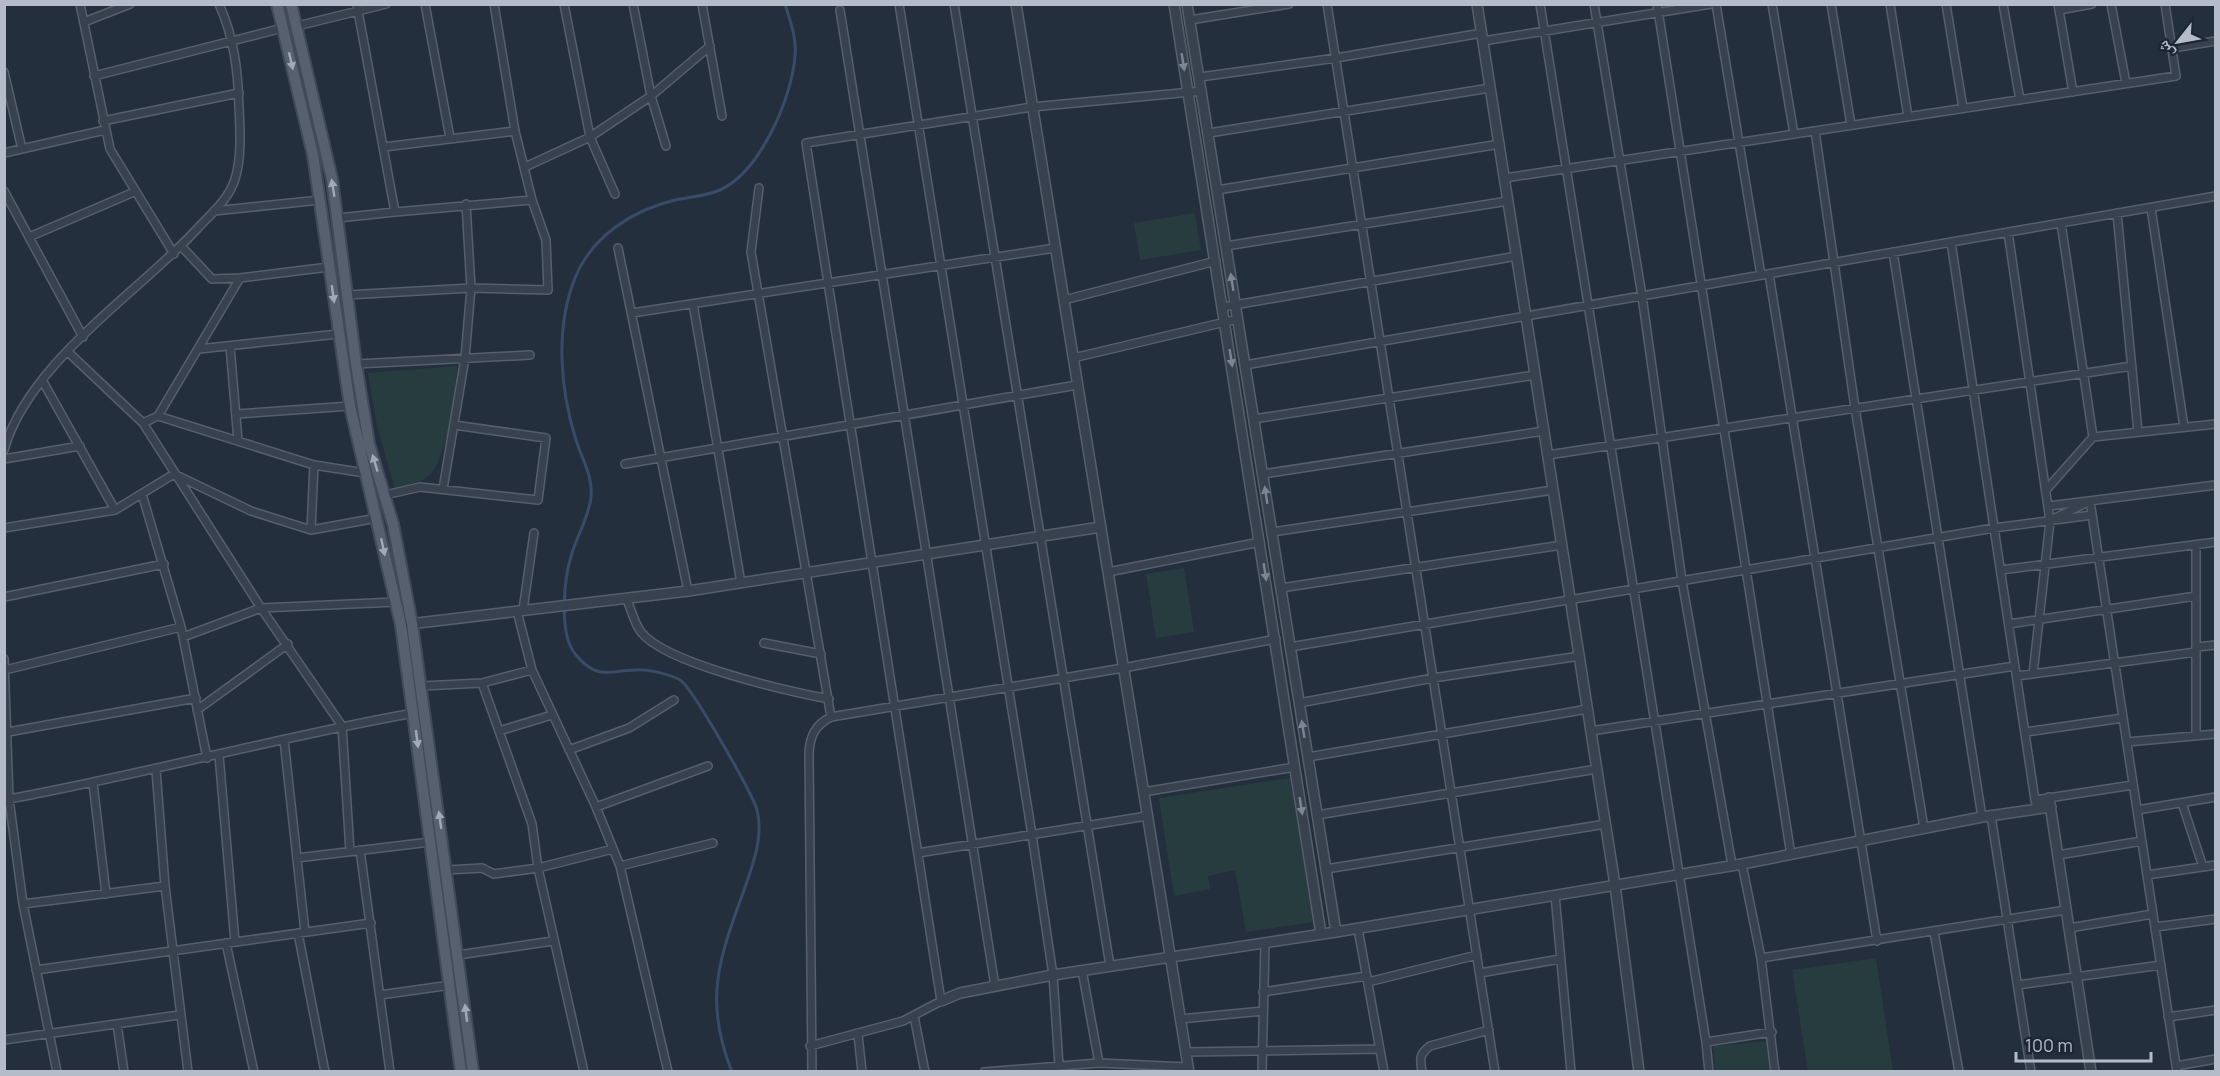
<svg xmlns="http://www.w3.org/2000/svg" width="2220" height="1076" viewBox="0 0 2220 1076" font-family="Manrope,'Noto Naskh Arabic',sans-serif">
<style>
.green{fill:#263c3f}
.lines{fill:none;stroke-linecap:round;stroke-linejoin:round}
.stream{stroke:#394c67;stroke-width:3}
.minor-casing{stroke:#565f6c;stroke-width:10}
.tertiary-casing{stroke:#565f6c;stroke-width:12}
.primary-casing{stroke:#414a57;stroke-width:14}
.minor{stroke:#38414e;stroke-width:7}
.tertiary{stroke:#38414e;stroke-width:9}
.primary{stroke:#56606e;stroke-width:10}
.oneway{fill:#a1aab7}
.oneway2{fill:#7c8592}
</style>
<rect width="100%" height="100%" fill="#242f3e"/>
<path class="green" d="M1195 213 1201 250 1140 260 1134 223Z
M457 366C456 390 447 466 426 478 418 484 405 486 395 490L377 426 368 373Z
M1184 568 1194 632 1156 638 1146 574Z
M1290 778 1313 922 1246 932 1235 870 1208 876 1210 889 1174 896 1159 798Z
M1876 958 1893 1071H1808L1792 970Z
M1768 1041 1769 1071H1715L1713 1046Z"/>
<g class="lines">
<path class="stream" d="M732 1072C704 1002 718 961 743 893 752 867 764 838 757 810 752 793 692 687 680 680 669 674 648 669 635 670 608 671 597 680 576 655 558 635 564 577 572 553 578 534 589 516 591 497 593 476 582 459 576 440 560 389 555 328 575 278 592 236 633 210 675 200 690 197 706 196 720 190 760 172 792 98 795 56 797 38 790 21 785 4"/>
<g class="minor-casing">
<path id="minor" d="M80 4 110 149 174 254
M357 4 358 11 386 4
M425 4 450 138
M564 4 590 137 615 194
M633 4 651 96 666 146
M702 4 722 116
M899 4 1032 835 1053 975 1059 1066
M954 4 1110 966
M1327 4 1495 1072
M1540 4 1706 1042 1709 1072
M1594 4 1642 296 1682 581 1732 865
M1657 4 1791 855
M1716 4 1761 275
M1772 4 1794 134
M1831 4 1851 125
M1890 4 1908 117
M1946 4 1963 108
M2003 4 2020 100
M2058 4 2073 92
M2111 4 2126 83
M840 10 995 986
M2059 10 2092 4
M1190 20 1289 4
M84 22 130 4
M297 26 358 11 395 212 338 218
M1483 41 1711 4
M2172 48 2216 41
M4 72 22 149
M94 76 283 28
M1200 77 1336 58 1482 33
M103 121 239 93
M1815 131 1855 408 1924 828
M1209 133 1490 88
M384 147 515 131
M4 153 105 130
M525 167 590 137 651 96 710 46
M1505 178 2176 76 2165 4
M759 188 751 252 831 717
M1217 190 1500 144
M4 191 83 337
M2151 208 2184 427
M214 211 320 200
M395 212 532 200
M2117 213 2138 432
M2061 223 2093 437
M2008 232 2050 521 2033 674
M29 237 134 192
M1951 242 2035 800 2036 804 2048 806
M181 246 212 279 240 278 329 267
M1226 246 1508 201
M618 248 688 591
M1893 252 1982 817
M1769 274 1877 941
M347 295 471 288 548 290 546 240 532 200 515 131 494 4
M1064 300 1216 261
M693 304 741 583
M1223 307 1517 256
M632 313 1055 248
M230 346 238 441
M199 349 338 334
M68 352 143 423 261 608 342 726 350 851
M1073 358 1238 319
M356 364 530 355
M1245 365 2216 196
M42 380 115 510
M237 414 350 406
M158 416 240 278
M1254 419 1535 375
M143 423 158 416 314 465 365 473
M4 450C28 363 137 294 197 229 211 214 229 199 235 179 242 157 240 129 239 106 238 71 234 37 219 4
M1548 455 2132 366
M4 459 80 446
M625 464 1077 385
M1263 474 1544 431
M443 489 465 358 471 288 466 204
M2046 490 2093 437 2216 424
M142 494 181 627 207 758
M385 495 420 487 538 500 546 438 454 425
M2049 506 2216 485
M2055 518 2090 501 2177 1072
M4 528 115 510 174 474 251 511 311 530 377 518
M311 530 314 465
M1272 532 1553 490
M2196 545V736
M2001 570 2216 542
M1108 572 1260 542
M1281 588 1562 545
M4 597 164 564
M626 598C631 608 634 623 641 632 666 664 788 691 829 699
M523 610 534 533
M517 611 532 670 596 807 620 866 668 1072
M2009 624 2196 596
M183 637 261 608 396 602
M764 643 821 654
M1290 647 1994 528 2092 515
M2196 647 2216 645
M4 659 9 799 4 803
M5 670 181 627
M2017 676 2196 652
M482 683 532 824 538 868 584 1072
M422 686 482 683 532 670
M1299 703 1433 678 1580 656
M197 710 288 644
M499 731 552 715
M1591 731 2015 666
M8 732 196 698
M2026 732 2123 718
M284 740 305 932
M2127 742 2216 734
M569 750 629 728 674 700
M219 755 235 942
M1308 757 1588 709
M156 770 165 886 188 1072
M93 783 106 894
M1143 792 1295 767
M2035 800 2133 785
M2182 803 2203 867
M596 807 708 766
M2137 810 2216 797
M1317 815 1597 769
M1991 816 2031 1072
M360 850 390 1072
M918 853 1147 816
M2058 855 2142 841
M297 858 430 842
M1742 864 1761 958 1775 1072
M620 866 713 843
M1326 869 1606 824
M447 870 482 868 494 874 538 868 613 849
M2147 875 2216 865
M1555 895 1571 1072
M23 904 165 886
M2155 927 2216 919
M2069 928 2153 914
M1358 929 1384 1072
M1934 932 1959 1072
M298 933 325 1072
M226 943 254 1072
M458 955 553 941
M1761 958 2066 910
M36 970 371 923
M1082 970 1099 1063
M1480 973 1560 959
M1368 982 1477 955
M2018 985 2161 965
M1263 992 1367 976
M380 995 451 985
M914 1016 925 1072
M2168 1017 2216 1010
M1180 1019 1263 1011
M117 1024 124 1072
M858 1034 862 1072
M4 1040 179 1015
M1706 1042 1772 1032
M810 1046 903 1021 941 1001C897 715 850 429 806 143L1032 107 1202 91
M1186 1052 1380 1049
M2176 1066 2216 1059
M57 1072 23 904 9 799C145 774 278 737 414 713
M812 1072 809 753C810 736 815 725 831 717L1123 668 1276 639
M984 1072 1099 1063 1188 1067
M1262 1072 1265 943
M1422 1072C1420 1059 1419 1054 1430 1046L1489 1030"/>
</g>
<g class="tertiary-casing">
<path id="tertiary" d="M1016 4 1189 1072
M1174 4 1321 934
M1187 4 1336 932
M1477 4 1615 885 1639 1072
M401 625 688 591 1101 527
M2049 798 2091 1072
M941 1001 960 993 1053 975 1336 932 1742 864 1982 817 2051 807"/>
</g>
<g class="primary-casing">
<path id="primary" d="M277 4 313 155 350 406 401 625 461 1072
M291 4 332 179 356 364 369 444 393 524 412 624 473 1072"/>
</g>
<use href="#minor" class="minor"/>
<use href="#tertiary" class="tertiary"/>
<use href="#primary" class="primary"/>
</g>
<defs><path id="oneway-solid" d="M-6-.8H1V-3.2L6.5 0L1 3.2V.8H-6Z" transform="scale(1.5)"/></defs>
<g class="oneway">
<use href="#oneway-solid" transform="translate(291 61) rotate(77)"/>
<use href="#oneway-solid" transform="translate(333 188) rotate(-99)"/>
<use href="#oneway-solid" transform="translate(333 294) rotate(82)"/>
<use href="#oneway-solid" transform="translate(375 463) rotate(-107)"/>
<use href="#oneway-solid" transform="translate(383 547) rotate(78)"/>
<use href="#oneway-solid" transform="translate(417 739) rotate(83)"/>
<use href="#oneway-solid" transform="translate(440 820) rotate(-98)"/>
<use href="#oneway-solid" transform="translate(466 1013) rotate(-97)"/>
</g>
<g class="oneway2">
<use href="#oneway-solid" transform="translate(1183 62) rotate(81)"/>
<use href="#oneway-solid" transform="translate(1232 282) rotate(-99)"/>
<use href="#oneway-solid" transform="translate(1231 358) rotate(81)"/>
<use href="#oneway-solid" transform="translate(1266 495) rotate(-99)"/>
<use href="#oneway-solid" transform="translate(1265 572) rotate(81)"/>
<use href="#oneway-solid" transform="translate(1303 729) rotate(-99)"/>
<use href="#oneway-solid" transform="translate(1301 806) rotate(81)"/>
</g>
<rect width="2220" height="1076" fill="none" stroke="#b4bcc9" stroke-width="12"/>
<g transform="translate(2178 42) rotate(239)" stroke="#1d2633" stroke-width="4.5" paint-order="stroke">
<path d="M0-4.5L10 22L0 15L-10 22Z" fill="#b4bcc9"/>
<text y="-9" font-size="16" font-weight="bold" text-anchor="middle" fill="#b4bcc9">ش</text>
</g>
<path d="M2016 1052v9h135v-9" fill="none" stroke="#b4bcc9" stroke-width="3"/>
<text x="2025" y="1052" font-size="18" fill="#b4bcc9" stroke="#1d2633" stroke-width="4.5" paint-order="stroke">100 m</text>
</svg>
